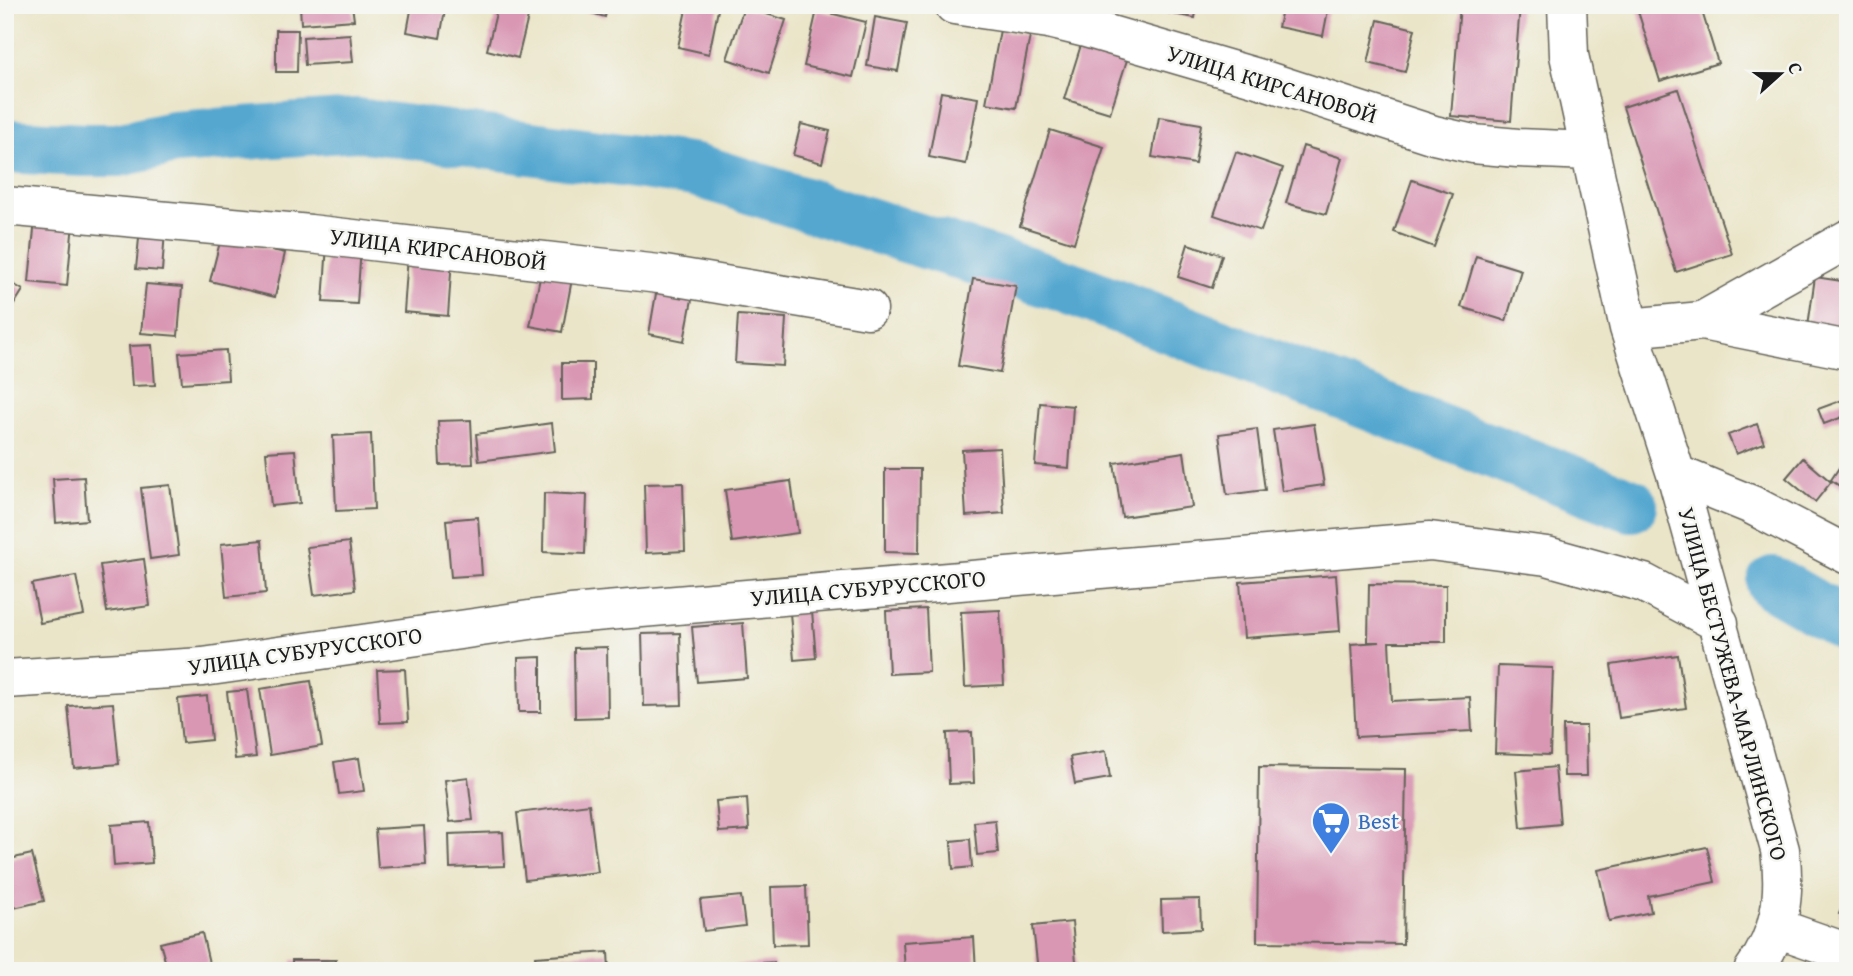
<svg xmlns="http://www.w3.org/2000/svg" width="1853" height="976" viewBox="0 0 1853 976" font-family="'Gentium Book Plus',serif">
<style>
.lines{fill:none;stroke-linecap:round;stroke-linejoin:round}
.river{stroke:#55a7d0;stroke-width:54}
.building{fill:#d997b4}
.minor-casing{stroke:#646258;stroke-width:41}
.minor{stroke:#fff;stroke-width:38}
.labels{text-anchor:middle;stroke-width:5;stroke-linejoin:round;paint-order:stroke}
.street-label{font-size:23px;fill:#1c1c1c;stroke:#f6f6f2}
.shop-label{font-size:23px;fill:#366cbe;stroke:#f6f6f2;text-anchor:start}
</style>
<rect width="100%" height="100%" fill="#f6f6f2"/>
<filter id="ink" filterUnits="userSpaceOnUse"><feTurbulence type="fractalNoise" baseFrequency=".0143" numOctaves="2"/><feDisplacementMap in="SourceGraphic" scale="14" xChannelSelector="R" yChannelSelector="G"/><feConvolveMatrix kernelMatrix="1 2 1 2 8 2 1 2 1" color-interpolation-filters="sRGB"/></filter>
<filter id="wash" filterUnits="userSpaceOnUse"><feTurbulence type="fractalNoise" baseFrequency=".00686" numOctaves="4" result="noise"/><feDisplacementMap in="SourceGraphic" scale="28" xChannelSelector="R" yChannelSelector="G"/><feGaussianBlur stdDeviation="1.57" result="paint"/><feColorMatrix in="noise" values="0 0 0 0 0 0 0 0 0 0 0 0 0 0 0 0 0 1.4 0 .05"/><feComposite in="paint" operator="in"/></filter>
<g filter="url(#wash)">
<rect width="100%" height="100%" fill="#eae5c8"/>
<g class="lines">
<path class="river" d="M5 146 84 150H118L174 138 357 125 696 170 1068 287 1631 505
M1773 583 1848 626"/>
</g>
<g id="blocks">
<path class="building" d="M300 5H352L354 20 301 24Z
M412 5H446L440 38 407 32Z
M498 5H531L518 58 487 50Z
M564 5H608L605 17Z
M687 5H719L709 54 678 47Z
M1163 5H1197L1195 18 1162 12Z
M1283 5H1329L1323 36 1278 27Z
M1460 5H1520L1511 121 1451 116Z
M1636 5H1700L1718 63 1660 81Z
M744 7 786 20 769 73 727 59Z
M817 10 866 22 853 77 804 66Z
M875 17 907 23 898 71 867 66Z
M1378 20 1415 29 1405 72 1368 63Z
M276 30H298L297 72H276Z
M1000 30 1030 36 1016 108 986 103Z
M350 34 353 62 305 65 303 37Z
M1081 45 1127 60 1110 113 1064 99Z
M1678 89 1732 254 1676 272 1623 107Z
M941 92 978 98 966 164 929 157Z
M1159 117 1201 124 1195 164 1152 157Z
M801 124 830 131 822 163 793 155Z
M1050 130 1104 147 1074 243 1020 226Z
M1303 146 1342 158 1326 214 1286 203Z
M1236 152 1283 168 1261 231 1214 215Z
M1412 180 1453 194 1434 247 1394 232Z
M35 219 73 223 67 286 29 282Z
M140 228 165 231 162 271 136 269Z
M221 238 285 253 275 297 210 281Z
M1188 244 1222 255 1212 288 1178 277Z
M327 245 361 248 357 304 323 302Z
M408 255 452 258 448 316 404 312Z
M1476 256 1521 270 1506 321 1461 307Z
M541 273 572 279 562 332 530 326Z
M1815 277 1848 282V339L1807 333Z
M5 279 23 290 5 319Z
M973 279 1016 286 1000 373 958 366Z
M658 282 694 289 684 341 649 334Z
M146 284 182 287 178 336 141 333Z
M738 315 786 318 783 366 735 363Z
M152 345 155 385 132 386 129 346Z
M226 350 228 380 182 383 179 353Z
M562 363H593V399L562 400Z
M1848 398V415L1824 424 1818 409Z
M1040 403 1073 406 1069 468 1035 465Z
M471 420 473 464 440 465 438 421Z
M552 423 555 451 479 461 476 434Z
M1314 424 1324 485 1282 491 1273 430Z
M1757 424 1764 443 1736 454 1728 435Z
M1257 429 1265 490 1227 495 1219 434Z
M371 434 374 509 336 511 333 436Z
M1000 448 1004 513 966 516 962 450Z
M295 450 300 503 271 506 266 452Z
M1184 452 1192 507 1122 517 1114 463Z
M1848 454V492L1831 480Z
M1803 458 1831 482 1815 502 1786 478Z
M885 469H920L919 553 885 552Z
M84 477 87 520 56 523 53 479Z
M791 481 798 533 732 542 725 490Z
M683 483 685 551 646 553 644 484Z
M170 485 179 555 150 559 141 488Z
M544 493 587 495 585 554 543 552Z
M478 517 482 575 451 577 446 520Z
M262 540 266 593 226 597 221 544Z
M349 542 355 590 314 595 307 547Z
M144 559 150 606 107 612 100 565Z
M1336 575 1340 631 1244 638 1240 582Z
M76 576 84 615 40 623 32 584Z
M1369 584 1446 585V642H1389L1392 701 1470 697 1472 731 1356 737 1351 644 1380 642H1368Z
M926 609 929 672 889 674 886 611Z
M1000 610 1004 685 965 687 961 612Z
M812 611 816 658 794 660 790 613Z
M743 623 747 678 697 682 692 627Z
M680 633 682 705 644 706 642 634Z
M607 647 608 717 575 718 574 648Z
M1678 655 1686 708 1619 718 1611 665Z
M541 657V712H519L518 658Z
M1498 666 1553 668 1550 755 1495 753Z
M405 669 408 722 380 723 377 670Z
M311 681 322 746 270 755 260 689Z
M247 690 256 757 235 759 227 692Z
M207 696 211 740 182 743 178 699Z
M113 703 119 764 74 768 68 706Z
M1563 726H1586L1587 776H1564Z
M972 732 974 783 949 784 947 733Z
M1106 751 1110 778 1075 784 1070 757Z
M359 758 364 791 339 794 334 762Z
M1259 767 1406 769 1403 944 1257 942Z
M1555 767 1560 824 1521 828 1516 771Z
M468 777 473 820 450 822 445 780Z
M747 798 749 830 719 832 716 801Z
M589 804 598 872 525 880 517 813Z
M995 820 998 853 977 855 974 822Z
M149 822 152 863 114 866 111 825Z
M424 826 426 865 378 868 375 829Z
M503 832 505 866 450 868 449 834Z
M970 839 972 867 953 869 951 841Z
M1707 847 1715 882 1648 896 1651 912 1609 921 1598 870Z
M32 854 44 901 5 910V860Z
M806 886 808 944 773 945 771 887Z
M1848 894V917L1839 914Z
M741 896 745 926 704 931 700 900Z
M1200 899 1201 929 1162 931 1161 900Z
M1072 922 1077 971H1038L1033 926Z
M202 933 209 963 180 971H168L160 943Z
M974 937 976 971H905L903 942Z
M608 952 609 971H536L535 957Z
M292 960H336V971H292Z
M774 962 775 971H738L737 965Z
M498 966 521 969V971H498Z"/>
</g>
</g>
<g filter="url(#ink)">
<use href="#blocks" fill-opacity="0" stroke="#646258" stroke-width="2"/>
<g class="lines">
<g class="minor-casing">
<path id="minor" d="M954 5 1049 19 1086 28 1261 79 1434 135 1473 144 1518 148 1590 151
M1567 5 1569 55 1629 328 1676 474 1780 850C1786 896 1781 933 1753 971
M5 206 310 234 659 274 868 309
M1702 321 1848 239
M1629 328 1702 321 1848 350
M1676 474 1752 505 1848 555
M5 679 203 667 571 614 1430 541 1547 556 1644 583 1719 623
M1777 928 1848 953"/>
</g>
<use href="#minor" class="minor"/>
</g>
</g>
<defs>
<g id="supermarket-pin" transform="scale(2.0125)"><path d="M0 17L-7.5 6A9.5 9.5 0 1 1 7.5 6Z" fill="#3f7fe0" stroke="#f6f6f2"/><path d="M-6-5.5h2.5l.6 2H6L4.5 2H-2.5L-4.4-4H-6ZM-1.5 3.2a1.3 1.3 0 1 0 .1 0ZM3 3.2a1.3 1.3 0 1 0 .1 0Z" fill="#fff"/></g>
</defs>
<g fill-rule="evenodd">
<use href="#supermarket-pin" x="1331" y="821"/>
</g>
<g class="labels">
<g class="street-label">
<text transform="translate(1272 84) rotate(17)" y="8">УЛИЦА КИРСАНОВОЙ</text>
<text transform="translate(438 249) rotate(7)" y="8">УЛИЦА КИРСАНОВОЙ</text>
<text transform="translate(868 588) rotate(-5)" y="8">УЛИЦА СУБУРУССКОГО</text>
<text transform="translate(305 651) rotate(-8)" y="8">УЛИЦА СУБУРУССКОГО</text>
<text transform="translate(1733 684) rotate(75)" y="8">УЛИЦА БЕСТУЖЕВА-МАРЛИНСКОГО</text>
</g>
<g class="shop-label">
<text x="1358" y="829">Best</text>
</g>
</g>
<rect width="1853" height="976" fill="none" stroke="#f6f6f2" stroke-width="28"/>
<g transform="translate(1780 74) rotate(69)" stroke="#f6f6f2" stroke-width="5" paint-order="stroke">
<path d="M0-5L12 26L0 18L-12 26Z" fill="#1c1c1c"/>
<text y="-10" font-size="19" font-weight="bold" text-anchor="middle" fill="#1c1c1c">С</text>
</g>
</svg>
